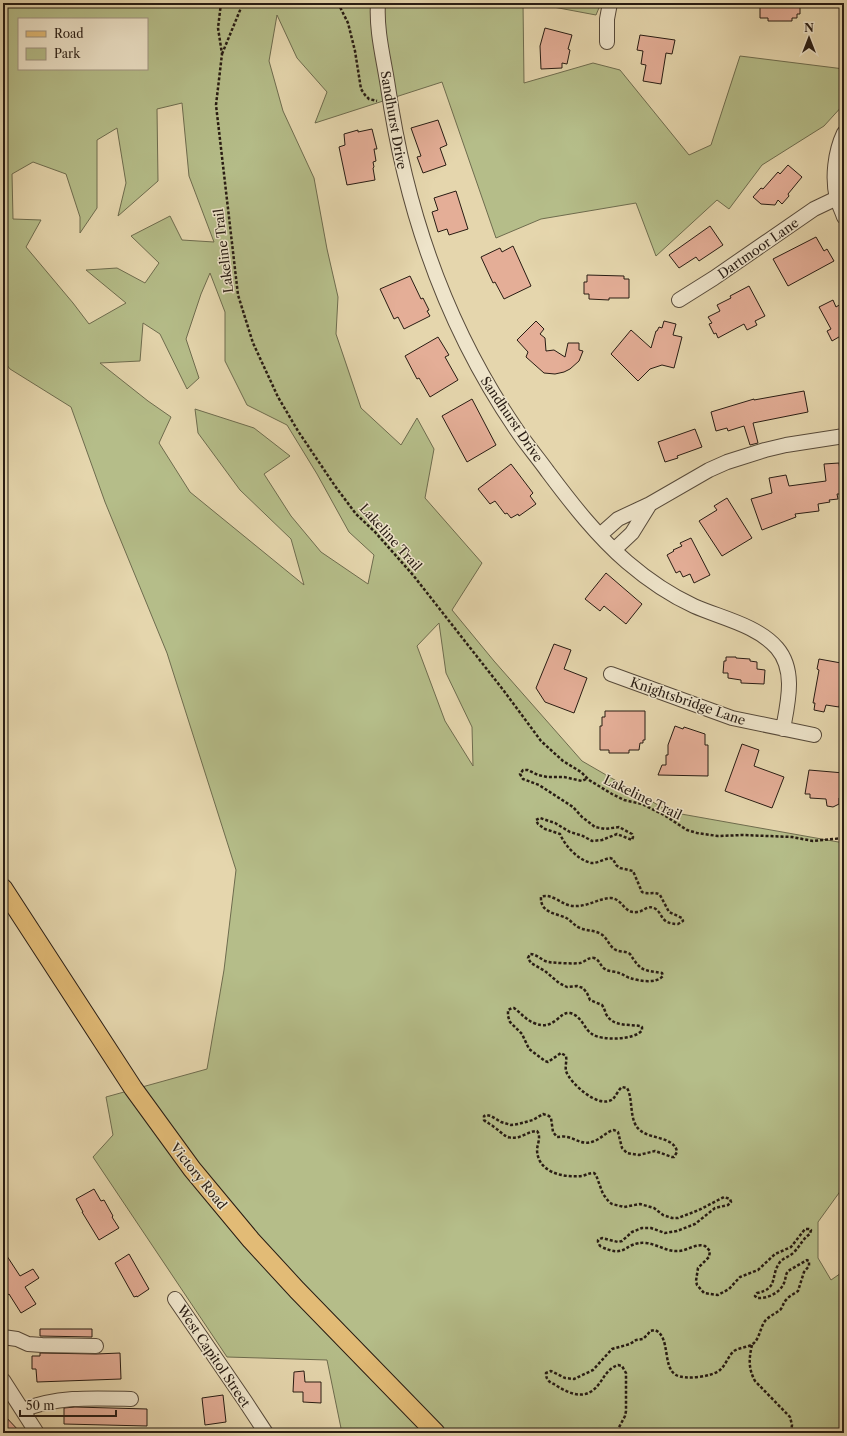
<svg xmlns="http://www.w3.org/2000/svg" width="847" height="1436" viewBox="0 0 847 1436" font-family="'Libre Caslon Text',serif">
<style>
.green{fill:#b5bd89;stroke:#6e6c4e;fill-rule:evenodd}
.building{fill:#e4ae97;stroke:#281c13}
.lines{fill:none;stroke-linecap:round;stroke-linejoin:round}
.minor-casing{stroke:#574a3a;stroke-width:16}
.major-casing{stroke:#281c13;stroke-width:20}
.path{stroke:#281c13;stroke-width:2.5;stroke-dasharray:3 2;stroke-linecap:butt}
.minor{stroke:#eee4ca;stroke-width:14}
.major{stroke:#e2bb76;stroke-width:18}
.labels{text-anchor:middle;stroke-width:3;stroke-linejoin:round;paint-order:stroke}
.street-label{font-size:13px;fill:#281c13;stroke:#eee4ca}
</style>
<rect width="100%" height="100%" fill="#e5d6ad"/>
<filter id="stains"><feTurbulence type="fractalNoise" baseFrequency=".005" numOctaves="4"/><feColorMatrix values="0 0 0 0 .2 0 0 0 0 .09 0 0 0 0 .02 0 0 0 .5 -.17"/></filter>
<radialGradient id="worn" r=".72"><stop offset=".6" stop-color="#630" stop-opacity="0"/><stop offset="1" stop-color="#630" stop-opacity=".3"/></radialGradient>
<path class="green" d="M3 3H523L524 83 593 63 620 70 689 155 711 145 740 56 844 69V104L824 126 762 165 729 209 717 200 656 256 636 203 541 219 496 238 442 82 315 123 327 92 297 58 277 15 269 61 283 111 314 178 327 249 338 297 336 334 361 408 401 445 417 418 434 449 425 498 482 563 452 610 494 661 582 761 670 812 844 843V1186L818 1222V1258L831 1280 844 1271V1433H342L327 1360 227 1357 93 1157 113 1135 106 1097 207 1069 224 970 236 870 167 653 105 502 71 407 10 369 3 360ZM19 19H147V69H19ZM182 103 189 176 214 242 182 240 170 216 131 236 159 263 145 283 117 268 86 270 126 303 89 324 73 303 26 247 41 220 13 219 12 174 33 162 66 174 80 217V233L97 208V140L117 128 126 183 118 216 158 181 157 109ZM210 273 225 312V361L247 405 287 425 317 474 349 532 374 555 368 584 321 552 291 516 264 474 290 456 254 428 195 409 198 433 240 490 291 539 304 585 190 492 159 443 171 417 148 401 100 363 140 361 143 323 160 334 187 389 199 378 186 339 201 294ZM439 623 446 673 472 727 473 766 445 721 417 646Z
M532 3H601L596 15Z"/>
<path class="building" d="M760 3H800V14H797V18H792V21H768V18H760Z
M545 28 572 35 568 49 570 50 567 64 562 63V68L541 69 540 46Z
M640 35 675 40 672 54 666 53 661 84 643 81 646 65 641 64 643 51 637 50Z
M438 120 447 145 440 148 446 165 423 173 417 157 421 156 411 128Z
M372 129 377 149H374L376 161 373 162 374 167 373 168 375 180 347 185 339 147 345 145 344 134 358 130V132Z
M788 165 802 177 788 194 789 196 782 204 778 200 775 205 761 204 753 197 761 188 763 189 778 172 780 174Z
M456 191 468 229 449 235 447 229 438 232 432 212 438 210 434 198Z
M710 226 723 245 699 261 696 257 679 268 669 255Z
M816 237 824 251 827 249 834 261 788 286 773 259Z
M513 246 531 286 504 299 495 282 493 283 481 257 500 248 502 252Z
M587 275 624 276V279H629V298H609V300L589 299V294H584V282H587Z
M410 276 421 299 423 298 429 310 427 311 430 316 404 329 398 317 394 319 380 289Z
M749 286 765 316 755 321 757 325 747 330 744 324 718 338 716 333 714 334 709 324 712 323 708 317 720 311 717 305 731 298 730 296Z
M833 300 836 307 844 302V334L832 341 827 331 831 329 819 307Z
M536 321 544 329 540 334 545 338 546 351 554 350 565 357 568 343H579V350L583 351 579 361 570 369 564 372 555 374 544 373 526 357 528 352 517 340Z
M664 321 676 324 673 335 682 337 674 368 662 365 650 369 638 381 611 354 631 330 651 348 656 331H657L659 327 662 328Z
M438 337 449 355 445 357 458 380 430 397 419 378 417 379 405 356Z
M804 391 808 412 753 423 758 443 750 445 744 426 728 431 727 428 716 431 711 412 754 399V400Z
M472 399 496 445 467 462 442 416Z
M695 429 702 447 677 456 678 458 665 462 658 442Z
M839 463 843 494H837L838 499 829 500 830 502 818 504 819 511 795 514 796 517 762 530 751 499 772 493 769 478 786 475 789 486 826 481 824 464Z
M511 464 533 493 530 496 536 504 519 516 518 514 511 518 507 513 505 514 495 501 490 504 478 489Z
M727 498 752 538 722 556 699 521 717 510 714 506Z
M691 538 710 575 694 583 690 574 683 577 680 571 676 573 667 555 674 551 673 550 682 546 680 543Z
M606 573 642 604 626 624 604 606 600 611 585 599Z
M554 644 571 650 564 669 587 678 574 713 545 702 536 688Z
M726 657H736V658L750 659V661L757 662V669L765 670 764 684 741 683V680L728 678V673H723L724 661H726Z
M819 659 841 663V665L844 666V699L840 702 839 707 826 705 824 712 814 710 815 703H813L819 670 817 669Z
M605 711H645V740H643V743H640L639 750H629V753H609V750H600V726H602V717H605Z
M675 726 683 729 684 727 705 734V745H708V776L658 775 662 765H666V755H668V745Z
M742 744 759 750 754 766 784 777 772 808 725 791Z
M809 770 844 773V798H839V804L833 807 827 806 826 799 810 798V794H805Z
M94 1189 101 1201 104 1200 113 1216 112 1217 119 1228 99 1240 82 1212H83L76 1199Z
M3 1250 20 1276 33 1269 39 1278 25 1287 36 1304 21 1313 9 1294 3 1298Z
M129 1254 149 1289 137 1297V1296L134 1297 115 1263Z
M40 1329H92V1337L40 1336Z
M40 1353 96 1354 120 1353 121 1379 37 1382 36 1369H32V1356H40Z
M304 1371 305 1382H321V1403L303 1402V1392H293L294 1372Z
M223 1395 226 1422 205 1425 202 1398Z
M75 1407 147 1409V1426L64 1424V1408Z
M3 1414 21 1433H3Z"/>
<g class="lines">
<g class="minor-casing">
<path id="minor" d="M378 3C376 31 384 60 388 87 406 211 445 325 516 429 526 444 538 458 548 472 572 504 597 536 627 562 648 580 670 595 694 606 721 618 757 625 777 648 796 670 788 702 783 729
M607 42V19L610 3
M844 133C835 152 832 178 837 199 839 205 842 211 844 217
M679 300 714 278 814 209 837 198
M600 535 618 519 650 504 709 470 727 462 765 450 786 445 844 436
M614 550 632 533 650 504
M611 674 732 718 814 735
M175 1299 245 1401 266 1433
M3 1337 17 1339 28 1344 42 1345 96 1346
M3 1380 37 1433
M23 1410C57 1396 94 1398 131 1399"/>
</g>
<g class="major-casing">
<path id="major" d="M3 888 133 1088 192 1169 251 1240 297 1290 436 1433"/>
</g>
<path class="path" d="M221 3 218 28 222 54 216 105 238 295 253 343 278 397 298 431 335 486 356 514 375 532 413 575 504 691 541 741 563 761 581 772 589 780 612 794 624 800 642 804 664 815 687 830 697 833 718 836 743 835 792 837 813 841 844 838
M338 3 348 23 355 51 361 89 365 95 369 99 377 101
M222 54 243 3
M586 779 582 781 564 777H547L538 775 528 770H523L520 774 523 779 539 785 573 807 582 817 595 827 605 829 619 827 632 834 633 837 632 840 617 834 602 840 592 841 583 836 570 832 555 823 540 818 536 820 538 824 545 829 560 834C565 846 579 861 592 863 598 863 604 859 610 858L613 859 616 865 620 868 633 871 642 892C648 895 655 891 660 895L669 912 682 918 683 921 678 924C659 924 664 913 654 908 647 905 643 912 637 912 624 914 623 899 611 898 599 898 588 907 573 906 563 906 551 892 541 897 540 914 558 913 568 919 572 922 575 926 580 928 587 931 594 930 601 934 608 938 609 947 616 950 620 952 626 951 630 954 641 971 642 970 662 973L663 976C656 984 639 981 630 978 626 977 623 974 619 973 615 971 609 972 605 969 600 966 600 960 594 958 588 957 585 962 580 963 578 964 552 963 549 962 542 961 537 954 530 954L528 958 531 963 545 971 559 983 567 987 577 986 583 988 587 993 590 1000 602 1005C604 1008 605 1011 606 1014 613 1027 628 1024 640 1026L642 1027V1030C636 1040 601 1041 592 1034 584 1029 582 1016 570 1013 559 1011 554 1032 534 1023 526 1020 521 1013 514 1008H512L508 1010V1016L510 1022 522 1034 529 1049 545 1061 548 1062 561 1053 566 1056C567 1061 565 1066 566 1071 570 1083 599 1110 613 1099 616 1096 618 1090 622 1087L627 1088C634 1100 628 1122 641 1131 651 1139 675 1137 677 1152L674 1157H672L655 1151 639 1155 627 1153 622 1148 618 1132 614 1130C607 1131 601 1139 594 1141 583 1146 577 1139 567 1137 564 1136 560 1137 557 1137L553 1132 551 1118 549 1116 543 1114 533 1120 518 1124 511 1125 501 1122 491 1116 486 1115 484 1116V1120C487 1123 491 1124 494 1127 504 1134 506 1140 519 1137 525 1135 531 1131 537 1131 541 1136 538 1143 537 1149 537 1172 562 1178 582 1176 586 1175 589 1173 594 1173L596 1175 603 1194 609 1202 612 1204 624 1207 640 1204 654 1208 663 1215 672 1218H678L699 1210 724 1197 730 1199 731 1202 728 1205 715 1208 695 1224 677 1231 665 1233 651 1228H642L632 1232 622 1241 618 1242 602 1238 598 1240V1242L600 1246C627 1260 624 1241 646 1243 657 1244 667 1252 678 1251 687 1251 696 1243 705 1246L710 1251 709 1257 698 1268 696 1281 697 1285 704 1293 718 1295 729 1289 740 1277 758 1270 775 1254 791 1247 805 1229H809L811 1230 810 1234C802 1239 800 1247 793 1253 789 1257 783 1258 780 1262 770 1275 779 1289 757 1293L755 1296 757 1298C767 1299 780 1293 784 1283 786 1279 785 1275 788 1271L807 1260 809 1261V1266L804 1272 798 1291C794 1294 789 1296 786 1300 783 1303 783 1307 780 1310 775 1314 769 1316 765 1321 760 1328 760 1337 754 1343 748 1348 740 1347 734 1351 728 1356 726 1365 720 1370 712 1377 685 1380 676 1375 662 1367 671 1337 655 1330L650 1331 648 1334 643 1339 636 1340 630 1344 612 1349 593 1370 574 1379 565 1378 551 1371 546 1373C546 1382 551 1382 557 1386 567 1392 580 1399 592 1391 603 1383 604 1370 618 1365L622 1366 626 1373V1411L625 1416 616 1433
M752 1345C749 1358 748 1368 755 1381L790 1417 792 1425 791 1433"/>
<use href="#minor" class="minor"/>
<use href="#major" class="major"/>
</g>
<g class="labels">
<g class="street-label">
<text transform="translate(394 120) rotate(80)" y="5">Sandhurst Drive</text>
<text transform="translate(758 248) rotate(-35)" y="5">Dartmoor Lane</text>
<text transform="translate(223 251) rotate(-97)" y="5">Lakeline Trail</text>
<text transform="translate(512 419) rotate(56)" y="5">Sandhurst Drive</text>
<text transform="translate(391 537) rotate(48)" y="5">Lakeline Trail</text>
<text transform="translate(688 701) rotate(19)" y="5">Knightsbridge Lane</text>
<text transform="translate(643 797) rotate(26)" y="5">Lakeline Trail</text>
<text transform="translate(199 1176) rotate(51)" y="5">Victory Road</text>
<text transform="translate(214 1356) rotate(56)" y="5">West Capitol Street</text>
</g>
</g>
<rect width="847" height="1436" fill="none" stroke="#e5d6ad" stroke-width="16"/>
<rect x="4" y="4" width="839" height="1428" fill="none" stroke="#281c13" stroke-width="2"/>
<rect x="8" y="8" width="831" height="1420" fill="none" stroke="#281c13"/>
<rect x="18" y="18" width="130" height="52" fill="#eee4ca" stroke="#9f9481"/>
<rect x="26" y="31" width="20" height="6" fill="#e2bb76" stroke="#9f9481"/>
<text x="54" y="38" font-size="12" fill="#281c13">Road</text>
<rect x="26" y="48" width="20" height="12" fill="#b5bd89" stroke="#9f9481"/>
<text x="54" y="58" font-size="12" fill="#281c13">Park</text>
<g transform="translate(809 38)" stroke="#eee4ca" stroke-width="3" paint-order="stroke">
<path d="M0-3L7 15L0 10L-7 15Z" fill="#281c13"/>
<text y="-6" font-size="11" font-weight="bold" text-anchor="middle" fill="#281c13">N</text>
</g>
<path d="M20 1410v6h96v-6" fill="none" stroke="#281c13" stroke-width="2"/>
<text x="26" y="1410" font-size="12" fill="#281c13" stroke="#eee4ca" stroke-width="3" paint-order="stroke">50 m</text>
<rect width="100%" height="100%" filter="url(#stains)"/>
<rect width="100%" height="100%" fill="url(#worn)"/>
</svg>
